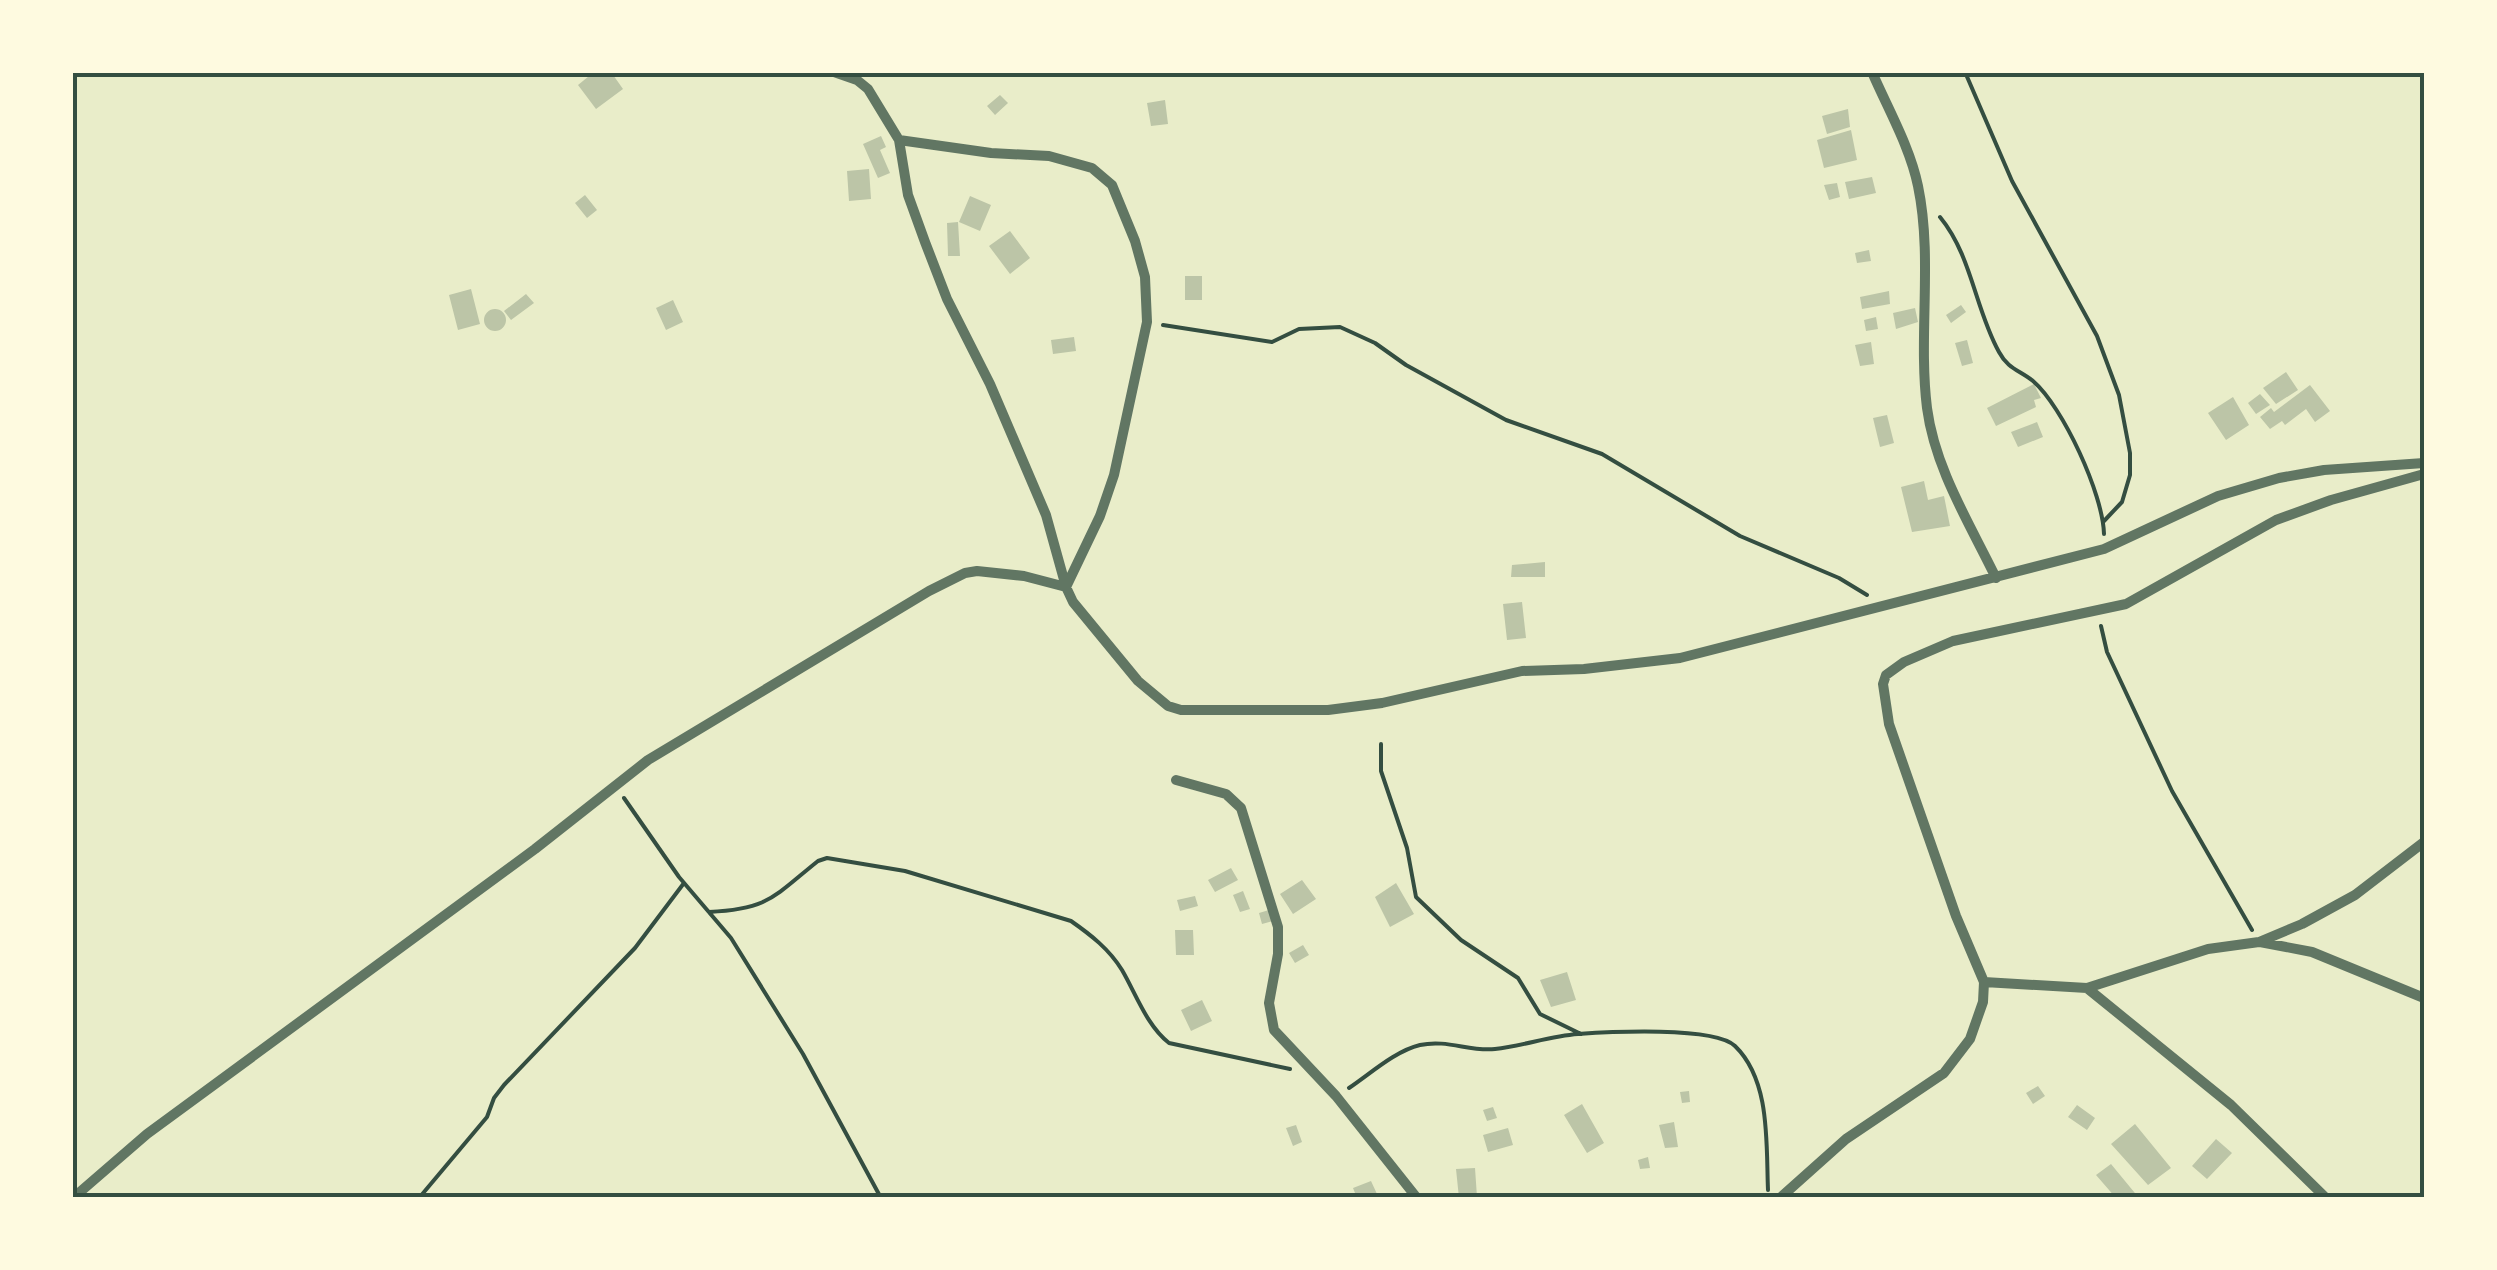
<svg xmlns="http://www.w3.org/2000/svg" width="2497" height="1270" viewBox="0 0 2497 1270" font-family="Inter,sans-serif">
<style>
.building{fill:#bcc5a7}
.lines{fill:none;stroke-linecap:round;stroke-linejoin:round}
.path{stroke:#344e41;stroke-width:4}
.minor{stroke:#617663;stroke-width:10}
.neatline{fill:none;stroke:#344e41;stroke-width:4}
</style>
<rect width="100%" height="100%" fill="#e9edc9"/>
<path class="building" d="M594 72H611L623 89 596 109 578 85Z
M1000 95 1008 103 995 115 987 106Z
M1165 100 1168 124 1151 126 1147 103Z
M1848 109 1850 127 1827 134 1822 116Z
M1851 130 1857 160 1824 168 1817 140Z
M881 136 886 147 880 150 890 173 878 178 863 144Z
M869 169 871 199 849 201 847 171Z
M1872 177 1876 193 1849 199 1845 182Z
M1837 183 1840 197 1829 200 1824 185Z
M585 195 597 210 587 218 575 203Z
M970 196 991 205 980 231 959 222Z
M958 222 960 256H948L947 223Z
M1010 231 1030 258 1010 274 989 246Z
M1869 250 1871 261 1857 263 1855 253Z
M1185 276H1202V300H1185Z
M471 289 480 324 458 330 449 295Z
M1889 291 1890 304 1862 309 1860 297Z
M526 294 534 303 511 320 504 311Z
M673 300 683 322 666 330 656 308Z
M1961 305 1966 312 1951 323 1946 315Z
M1915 308 1918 322 1896 329 1893 313Z
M484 320a11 11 0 1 1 22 0a11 11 0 1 1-22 0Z
M1876 317 1878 329 1866 331 1864 320Z
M1074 337 1076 351 1053 354 1051 340Z
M1967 340 1973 363 1962 366 1955 343Z
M1871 342 1874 364 1860 366 1855 345Z
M2286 372 2298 390 2276 404 2263 388Z
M2034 384 2041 398 2034 400 2036 407 1996 426 1987 408Z
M2310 385 2330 411 2315 422 2306 409 2285 425 2282 421 2270 429 2260 417 2271 408 2274 412Z
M2260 394 2270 405 2256 414 2248 403Z
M2233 397 2249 425 2226 440 2208 413Z
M1887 415 1894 443 1880 447 1873 418Z
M2037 422 2043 437 2018 447 2011 432Z
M1924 481 1928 500 1944 496 1950 526 1912 532 1901 487Z
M1545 562V577H1511L1512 565Z
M1522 602 1526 638 1507 640 1503 604Z
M1231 868 1238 880 1215 892 1208 880Z
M1302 880 1316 899 1293 914 1280 894Z
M1396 883 1414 914 1390 927 1375 897Z
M1243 891 1250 909 1240 912 1233 895Z
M1195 896 1198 906 1180 911 1177 900Z
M1269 910 1273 921 1262 924 1259 913Z
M1175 930H1193L1194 955H1176Z
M1303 945 1309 955 1295 963 1289 953Z
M1567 972 1576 1000 1551 1007 1540 980Z
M1202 1000 1212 1021 1191 1031 1181 1010Z
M2038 1086 2045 1096 2033 1104 2026 1093Z
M1689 1091 1690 1102 1682 1103 1680 1092Z
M1582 1104 1604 1143 1587 1153 1564 1115Z
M2077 1105 2095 1118 2087 1130 2068 1117Z
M1493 1107 1497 1118 1487 1121 1483 1110Z
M1674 1122 1678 1147 1665 1148 1659 1125Z
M2135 1124 2171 1168 2148 1185 2111 1144Z
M1296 1125 1302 1142 1293 1146 1286 1128Z
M1508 1128 1513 1145 1488 1152 1483 1135Z
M2216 1139 2232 1153 2207 1179 2192 1166Z
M1648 1157 1650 1168 1640 1169 1638 1160Z
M2111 1164 2139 1198H2116L2096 1175Z
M1475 1168 1477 1197 1459 1198 1456 1169Z
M1371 1181 1377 1194 1357 1198 1353 1188Z"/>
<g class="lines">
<path class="path" d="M1965 72 2012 181 2097 336 2119 395 2130 453V475L2122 502 2104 521
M1940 217C1972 256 1975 309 1999 352 2008 369 2019 370 2033 381 2063 407 2103 494 2104 534
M1163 325 1272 342 1299 329 1340 327 1375 343 1406 365 1506 420 1602 454 1740 536 1839 578 1867 595
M2101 626 2107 652 2172 791 2252 930
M1381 744V771L1407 848 1416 897 1461 940 1518 978 1540 1014 1581 1034
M624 798 679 877 731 938 803 1054 881 1198
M709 912C769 909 773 897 818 861L827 858 905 871 1071 921C1091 935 1109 949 1122 970 1136 994 1147 1026 1169 1043L1290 1069
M1349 1088C1370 1074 1395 1051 1420 1045 1447 1039 1470 1052 1495 1049 1523 1046 1550 1036 1578 1034 1608 1032 1714 1026 1735 1046 1771 1081 1766 1144 1768 1190
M419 1198 487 1117 494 1098 504 1085 635 948 684 883"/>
<path class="minor" d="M834 72 857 80 868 89 899 140 908 195 925 242 947 299 990 384 1046 515 1066 587 1073 602 1138 681 1168 706 1181 710H1328L1382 703 1522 671 1584 669 1680 658 2104 549 2218 496 2279 478 2324 470 2424 463
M1872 72C1888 109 1910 147 1918 186 1933 258 1918 335 1927 408 1935 469 1970 524 1996 578
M1176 780 1226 794 1241 808 1278 927V954L1269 1003 1274 1030 1336 1096 1417 1198
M2260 942 2312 952 2424 998
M1984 982 2087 988 2208 949 2259 942 2302 924 2355 895 2424 842
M2087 988 2231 1105 2326 1198
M73 1198 147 1134 535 849 648 760 929 591 965 573 977 571 1024 576 1066 587 1100 516 1114 475 1147 322 1145 277 1135 241 1112 185 1092 168 1049 156 991 153 899 140
M1780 1198 1846 1139 1944 1073 1970 1039 1983 1002 1984 982 1956 916 1889 724 1883 684 1886 675 1904 662 1953 641 2126 604 2276 520 2331 500 2424 474"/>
</g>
<rect width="2497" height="1270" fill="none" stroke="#fefae0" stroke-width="150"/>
<rect x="75" y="75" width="2347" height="1120" class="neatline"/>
</svg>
